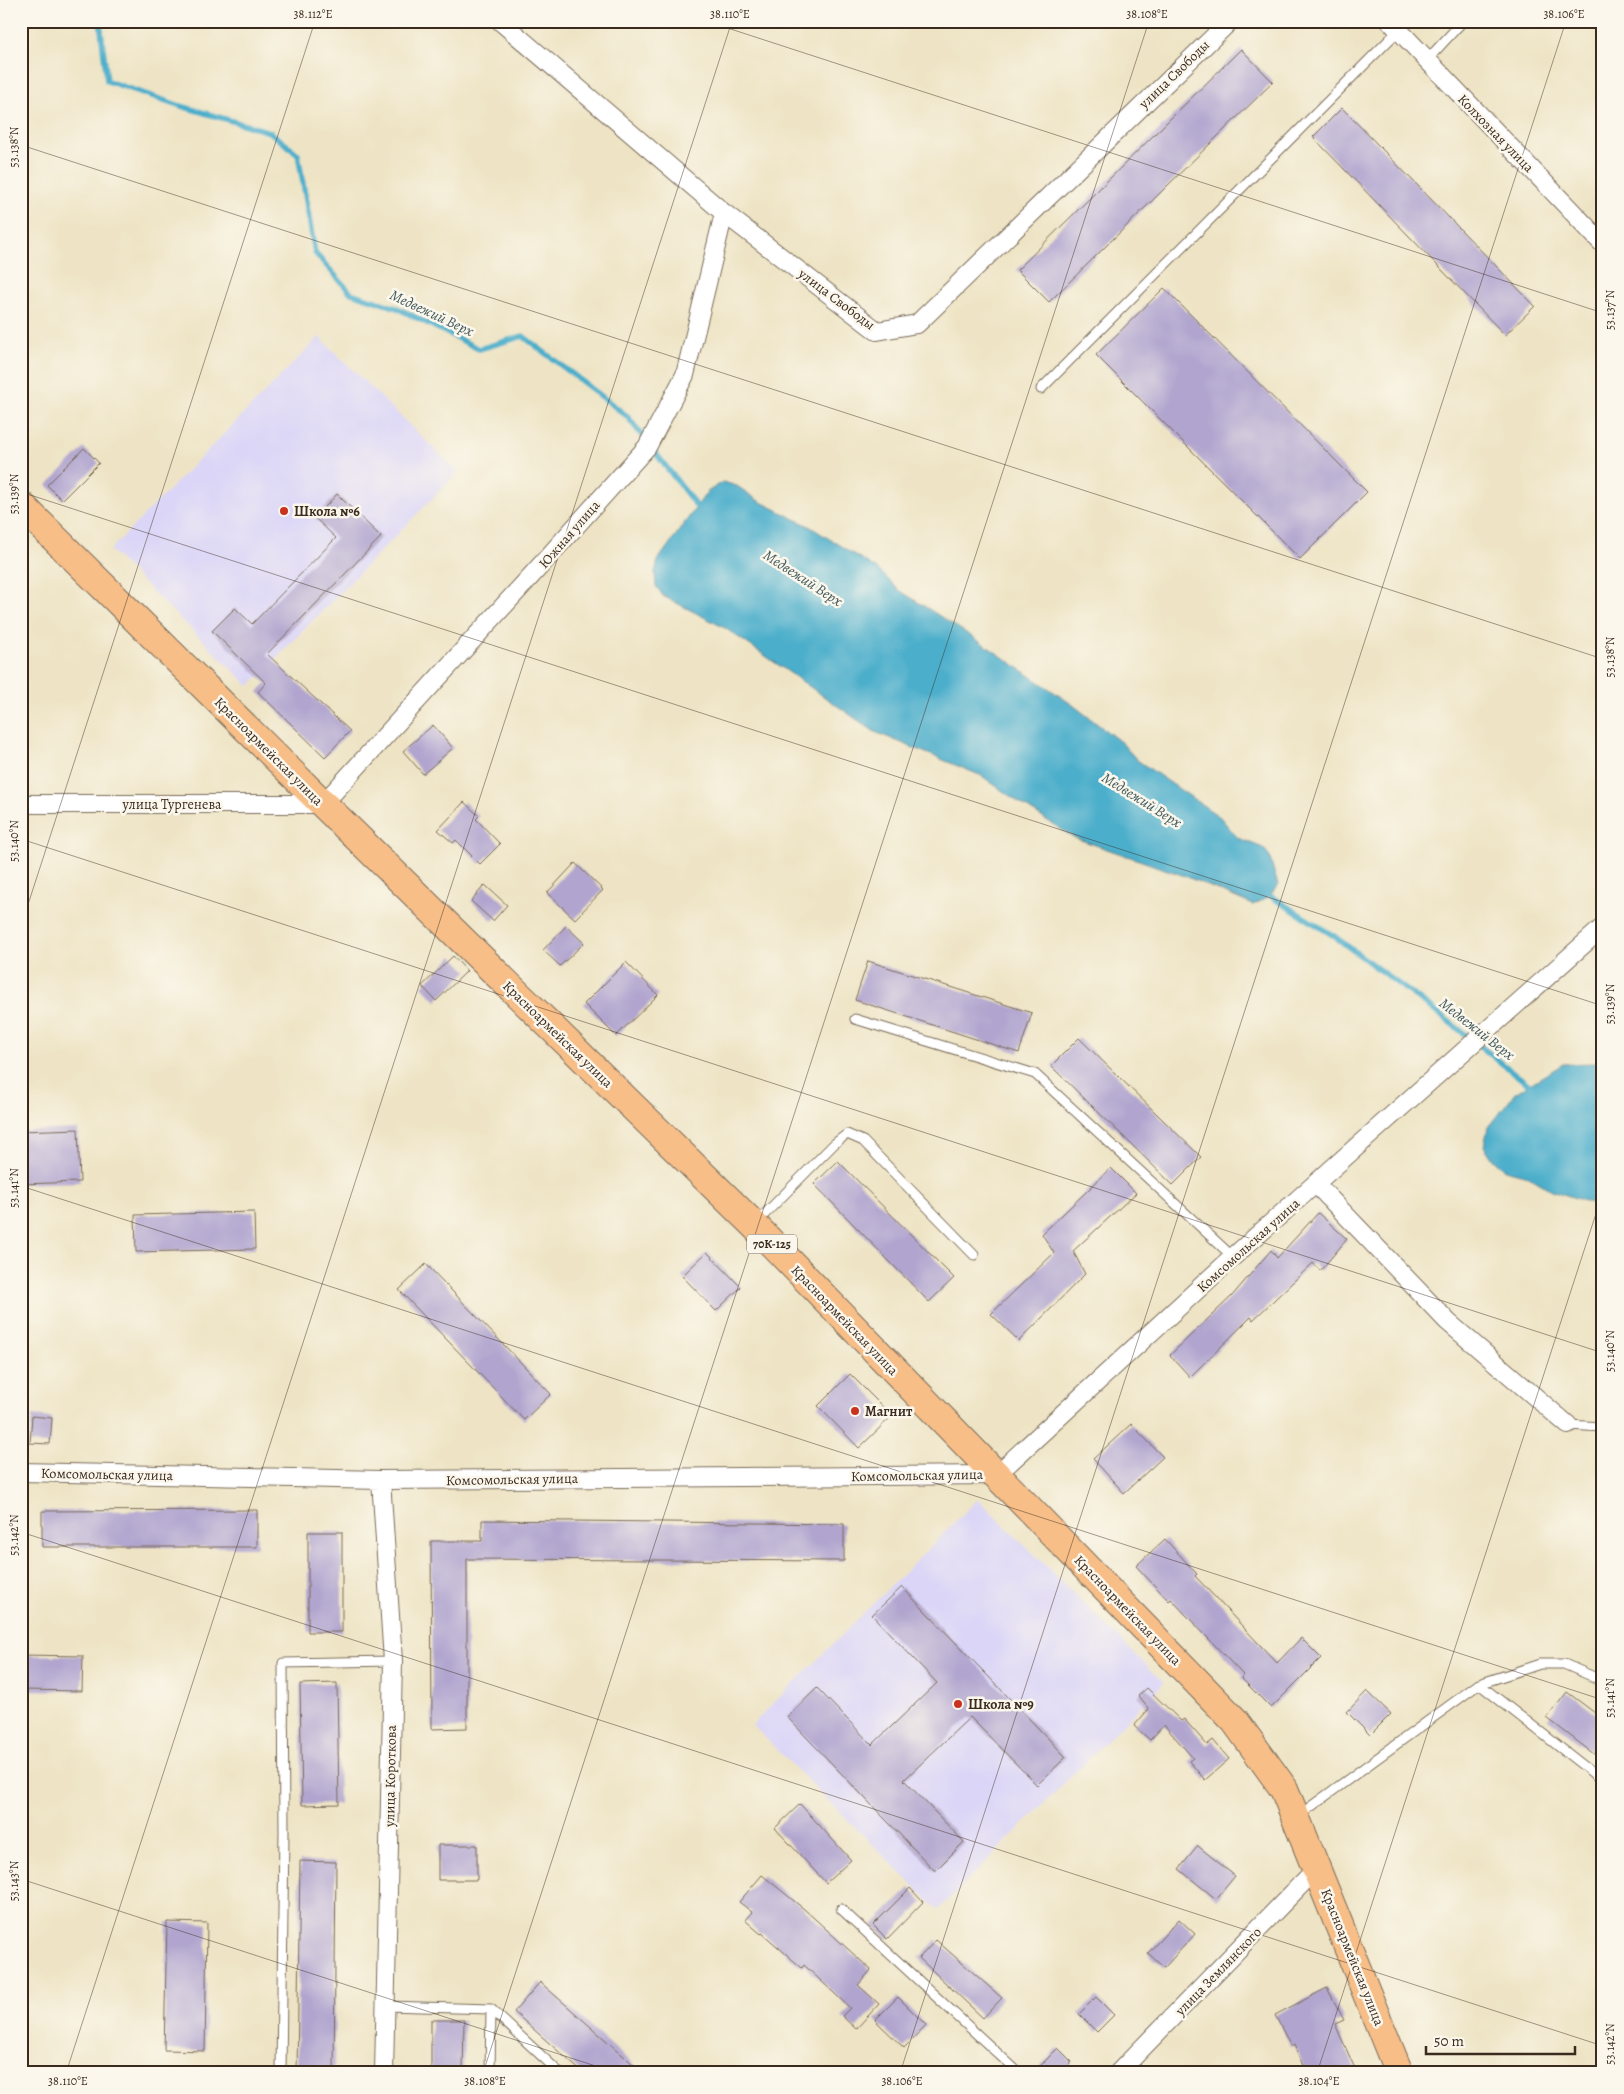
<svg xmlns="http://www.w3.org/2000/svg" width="1624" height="2094" viewBox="0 0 1624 2094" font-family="Alegreya,serif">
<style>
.built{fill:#dbd6f7}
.water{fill:#4caecb;stroke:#446c74}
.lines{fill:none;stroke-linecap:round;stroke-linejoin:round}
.stream{stroke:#4caecb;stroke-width:5.5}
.building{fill:#b1a5cf}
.service-casing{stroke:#7a6b58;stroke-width:11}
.minor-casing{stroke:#7a6b58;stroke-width:20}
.primary-casing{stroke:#7a6b58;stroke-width:30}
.service{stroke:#fff;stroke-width:9}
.minor{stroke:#fff;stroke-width:18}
.primary{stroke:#f7be88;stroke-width:28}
.ticks{fill:none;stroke:#3b2a1e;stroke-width:1;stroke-opacity:0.45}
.poi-dot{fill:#c8321e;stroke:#fbf7ec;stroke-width:2}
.labels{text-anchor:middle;stroke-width:5;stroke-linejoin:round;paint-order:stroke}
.shield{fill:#fbf7ec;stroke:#75685c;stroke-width:1}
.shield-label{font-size:12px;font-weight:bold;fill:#3b2a1e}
.street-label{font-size:14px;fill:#3b2a1e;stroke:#fbf7ec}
.poi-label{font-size:14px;font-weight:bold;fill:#3b2a1e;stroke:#fbf7ec;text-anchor:start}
.water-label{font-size:15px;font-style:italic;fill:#41585b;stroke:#fbf7ec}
.neatline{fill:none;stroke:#3b2a1e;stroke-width:2}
.ticks-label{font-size:12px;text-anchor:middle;fill:#3b2a1e}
</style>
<rect width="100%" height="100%" fill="#fbf7ec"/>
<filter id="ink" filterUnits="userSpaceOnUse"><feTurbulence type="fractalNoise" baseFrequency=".02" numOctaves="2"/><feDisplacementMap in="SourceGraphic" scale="10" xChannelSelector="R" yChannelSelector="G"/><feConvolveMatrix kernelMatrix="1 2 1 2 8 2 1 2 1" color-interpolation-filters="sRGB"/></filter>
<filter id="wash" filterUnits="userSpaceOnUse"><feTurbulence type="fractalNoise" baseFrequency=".0096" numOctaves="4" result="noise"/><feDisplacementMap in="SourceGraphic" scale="20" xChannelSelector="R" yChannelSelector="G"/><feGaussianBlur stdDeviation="1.12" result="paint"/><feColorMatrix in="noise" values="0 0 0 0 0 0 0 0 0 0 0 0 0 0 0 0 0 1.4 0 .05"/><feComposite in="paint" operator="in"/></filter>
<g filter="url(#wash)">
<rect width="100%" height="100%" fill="#eee4c5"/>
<path class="built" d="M319 337 458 472 249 686 110 550Z
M978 1499 1164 1683 938 1910 752 1725Z"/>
<path class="water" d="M723 482 737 486 759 501 809 526 877 569 899 590 988 647 1073 705 1122 743 1137 760 1220 817 1238 838 1263 848 1269 855 1278 885 1269 897 1253 905 1185 876 1075 838 1021 804 982 776 875 732 725 628 663 596 656 586 655 573 658 560 707 492Z
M1596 1063 1603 1066V1207L1551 1190 1528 1176 1509 1171 1494 1161 1484 1146 1488 1127 1515 1093 1563 1064Z"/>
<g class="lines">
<path class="stream" d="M100 21 107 81 181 106 270 132 298 154 315 253 351 293 397 308 479 349 523 336 627 416 701 512
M1264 892 1334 936 1452 1024 1533 1088"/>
</g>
<g id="blocks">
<path class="building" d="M1241 49 1273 82 1049 302 1017 270Z
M1342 108 1535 306 1505 335 1313 137Z
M1164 288 1367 492 1300 559 1096 355Z
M84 448 99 463 62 500 47 485Z
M337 494 381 537 267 654 350 731 325 757 258 692 266 683 212 631 235 608 252 624 336 538 315 518Z
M433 725 453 748 423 774 403 751Z
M464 802 479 816 476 819 500 844 480 864 456 840 453 843 438 830Z
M575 863 603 890 575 919 547 893Z
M485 885 507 905 493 921 471 901Z
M566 926 584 943 560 966 543 950Z
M453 956 467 971 436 1001 422 986Z
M868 961 1032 1013 1019 1053 855 1000Z
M626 962 658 995 616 1036 584 1004Z
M1079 1038 1201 1157 1173 1185 1051 1066Z
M78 1129 80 1182 21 1184V1131Z
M838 1161 954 1278 929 1302 814 1184Z
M1111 1168 1136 1193 1073 1251 1085 1274 1019 1341 991 1314 1054 1253 1042 1234Z
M254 1212 255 1249 136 1252 135 1215Z
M1318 1213 1347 1239 1320 1271 1313 1263 1253 1320 1251 1317 1190 1377 1170 1355 1232 1296 1271 1250 1277 1258Z
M707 1252 741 1287 716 1311 682 1276Z
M426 1264 551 1394 524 1420 399 1290Z
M850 1374 892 1416 859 1448 818 1406Z
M32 1416 52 1418 50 1444 30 1443Z
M1131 1424 1163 1457 1124 1493 1093 1459Z
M257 1510V1547H42V1511Z
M482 1520 844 1524V1561L467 1559V1728L432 1729 431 1541H482Z
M308 1532H342V1632H308Z
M1165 1539 1197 1574 1195 1576 1277 1663 1301 1638 1321 1658 1271 1708 1241 1678 1243 1675 1171 1599 1169 1601 1136 1566Z
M902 1587 1066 1757 1037 1785 970 1717 904 1780 964 1842 935 1871 787 1717 817 1688 872 1745 937 1683 872 1615Z
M21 1655 83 1656 82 1691 21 1690Z
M337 1683 339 1804 302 1805 300 1684Z
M1147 1688 1181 1721 1184 1719 1207 1745 1213 1740 1229 1759 1205 1780 1189 1761 1193 1758 1164 1725 1150 1740 1134 1726 1149 1709 1138 1696Z
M1367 1691 1391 1714 1370 1735 1347 1712Z
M1567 1692 1603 1719V1761L1547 1718Z
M800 1804 851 1860 826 1883 775 1828Z
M438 1845H477V1880H438Z
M1198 1846 1235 1876 1216 1899 1179 1869Z
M300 1861 336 1862 334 2073H297Z
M762 1875 804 1909 871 1970 858 1985 879 2004 856 2029 842 2016 850 2008 804 1965 802 1968 762 1933 761 1934 745 1920 752 1912 739 1902Z
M910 1888 923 1902 887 1939 873 1925Z
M1179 1919 1195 1934 1164 1968 1148 1953Z
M167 1922 207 1923 205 2051 164 2050Z
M936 1940 1002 1998 983 2018 919 1958Z
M540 1982 643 2073H583L514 2012Z
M1327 1988 1344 2020 1335 2024 1357 2073H1306L1294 2045 1291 2047 1275 2015Z
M898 1997 926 2025 904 2048 875 2020Z
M1096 1997 1114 2015 1097 2032 1079 2014Z
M431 2020H464L463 2073H431Z
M1058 2048 1072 2062 1062 2073H1033Z"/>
</g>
</g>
<g filter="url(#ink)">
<use href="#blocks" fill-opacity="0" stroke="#7a6b58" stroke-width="1"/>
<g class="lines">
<g class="service-casing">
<path id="service" d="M1427 60 1463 21
M1041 389 1399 30
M855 1019 1035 1074 1233 1257
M756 1223 834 1144 847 1134 863 1141 974 1255
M1568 1425 1603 1427
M1479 1684 1603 1781
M1298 1816 1479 1684 1540 1664H1564L1603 1681
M841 1909 1019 2073
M386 2006 491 2009 490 2073
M491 2009 560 2073
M281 2073 284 1831 283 1663 393 1661"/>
</g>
<g class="minor-casing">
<path id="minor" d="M500 21 724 213 877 331 917 324 1230 21
M1390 21 1603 244
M21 804H323L531 576 647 447 685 375 724 213
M1316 1184 1448 1322 1568 1425
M21 1472 381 1480 996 1475 1233 1257 1603 927
M381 1480 393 1661 384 2073
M1118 2073 1317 1868"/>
</g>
<g class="primary-casing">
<path id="primary" d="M21 505 323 804 754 1225 1235 1721 1284 1789 1399 2073"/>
</g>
<use href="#service" class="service"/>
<use href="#minor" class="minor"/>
<use href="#primary" class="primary"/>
</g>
</g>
<path class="ticks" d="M706 21 1603 313M21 145 1603 659M21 492 1603 1006M21 839 1603 1353M21 926 315 21M21 1186 1603 1700M21 1532 1603 2046M21 1879 617 2073M66 2073 732 21M483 2073 1149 21M900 2073 1566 21M1317 2073 1603 1192"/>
<g class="poi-dot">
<circle cx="284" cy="511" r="5"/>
<circle cx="855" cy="1411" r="5"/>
<circle cx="958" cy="1704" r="5"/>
</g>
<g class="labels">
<rect class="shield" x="747" y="1234.5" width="50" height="19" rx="4"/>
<g class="shield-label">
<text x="772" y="1248">70К-125</text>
</g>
<g class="street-label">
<text transform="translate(1174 74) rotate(-44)" y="5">улица Свободы</text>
<text transform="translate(1496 133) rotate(46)" y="5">Колхозная улица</text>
<text transform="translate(837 299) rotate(37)" y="5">улица Свободы</text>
<text transform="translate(569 534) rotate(-49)" y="5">Южная улица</text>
<text transform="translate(269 751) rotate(45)" y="5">Красноармейская улица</text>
<text x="172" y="809">улица Тургенева</text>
<text transform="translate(558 1034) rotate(44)" y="5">Красноармейская улица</text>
<text transform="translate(1248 1245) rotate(-42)" y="5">Комсомольская улица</text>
<text transform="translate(845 1320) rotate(46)" y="5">Красноармейская улица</text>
<text transform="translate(107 1474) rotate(1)" y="5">Комсомольская улица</text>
<text transform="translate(917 1475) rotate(-1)" y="5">Комсомольская улица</text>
<text transform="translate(512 1479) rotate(-1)" y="5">Комсомольская улица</text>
<text transform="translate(1128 1610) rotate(46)" y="5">Красноармейская улица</text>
<text transform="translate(390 1776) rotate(-89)" y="5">улица Короткова</text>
<text transform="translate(1353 1957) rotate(68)" y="5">Красноармейская улица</text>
<text transform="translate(1218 1971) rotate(-46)" y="5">улица Землянского</text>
</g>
<g class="poi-label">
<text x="294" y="516">Школа №6</text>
<text x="865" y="1416">Магнит</text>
<text x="968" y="1709">Школа №9</text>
</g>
<g class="water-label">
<text transform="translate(432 313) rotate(25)" y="5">Медвежий Верх</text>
<text transform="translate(803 578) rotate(33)" y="5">Медвежий Верх</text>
<text transform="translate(1142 800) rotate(32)" y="5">Медвежий Верх</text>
<text transform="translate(1477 1029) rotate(38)" y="5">Медвежий Верх</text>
</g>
</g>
<rect width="1624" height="2094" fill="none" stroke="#fbf7ec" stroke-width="55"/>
<path d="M1426 2046v8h149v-8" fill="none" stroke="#3b2a1e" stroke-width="2.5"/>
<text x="1434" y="2046" font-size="15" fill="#3b2a1e" stroke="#fbf7ec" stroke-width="4" paint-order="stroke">50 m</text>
<rect x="28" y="28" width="1568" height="2038" class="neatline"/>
<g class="ticks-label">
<text x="313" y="18">38.112°E</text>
<text x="730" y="18">38.110°E</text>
<text x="1147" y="18">38.108°E</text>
<text x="1564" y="18">38.106°E</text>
<text transform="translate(14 147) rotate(-90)" y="4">53.138°N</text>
<text transform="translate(1610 310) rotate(-90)" y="4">53.137°N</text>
<text transform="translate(14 494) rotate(-90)" y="4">53.139°N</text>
<text transform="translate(1610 657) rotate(-90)" y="4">53.138°N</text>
<text transform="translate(14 841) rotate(-90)" y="4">53.140°N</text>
<text transform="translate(1610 1004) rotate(-90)" y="4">53.139°N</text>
<text transform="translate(14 1188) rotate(-90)" y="4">53.141°N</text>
<text transform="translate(1610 1351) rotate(-90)" y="4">53.140°N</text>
<text transform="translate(14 1535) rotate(-90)" y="4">53.142°N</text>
<text transform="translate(1610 1698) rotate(-90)" y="4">53.141°N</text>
<text transform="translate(14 1881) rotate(-90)" y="4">53.143°N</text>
<text transform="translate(1610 2044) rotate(-90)" y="4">53.142°N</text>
<text x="68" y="2085">38.110°E</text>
<text x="485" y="2085">38.108°E</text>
<text x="902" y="2085">38.106°E</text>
<text x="1319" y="2085">38.104°E</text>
</g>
</svg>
